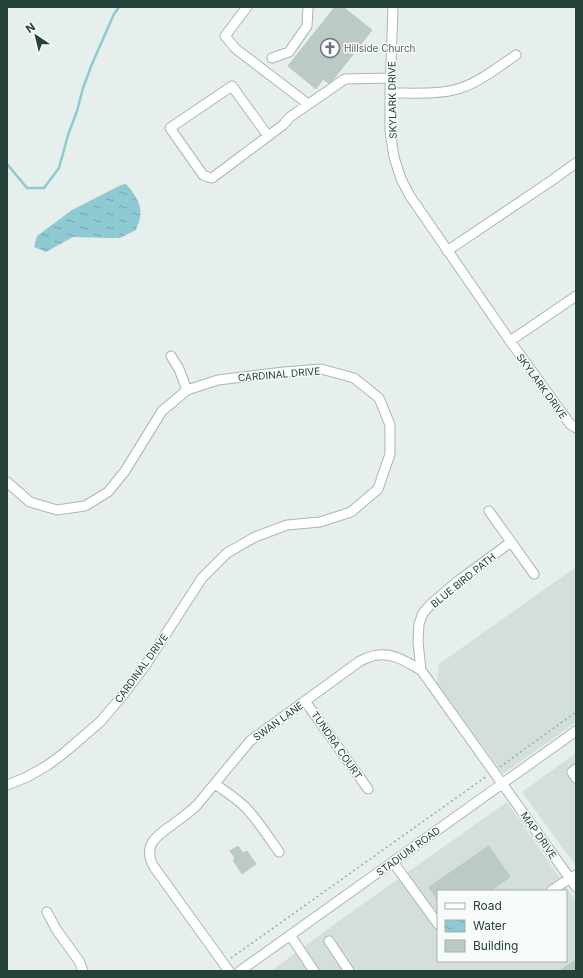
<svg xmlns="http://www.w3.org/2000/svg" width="583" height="978" viewBox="0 0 583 978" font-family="Inter,sans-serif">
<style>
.built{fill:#d4dfda;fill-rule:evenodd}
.water{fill:url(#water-ripples)}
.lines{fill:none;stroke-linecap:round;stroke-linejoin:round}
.stream{stroke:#8ec9d4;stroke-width:2.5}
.building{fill:#bbcac4;stroke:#b8c9c2}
.minor-casing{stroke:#a8b8b2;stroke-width:11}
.path{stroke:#86b3a5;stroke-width:1.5;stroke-dasharray:2 3;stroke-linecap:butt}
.minor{stroke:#fff;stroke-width:9}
.labels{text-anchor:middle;stroke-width:3;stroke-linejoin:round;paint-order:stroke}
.worship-label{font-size:10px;fill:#5b616d;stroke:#f7fbf9;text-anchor:start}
.street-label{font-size:10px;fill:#24423a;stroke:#f7fbf9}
</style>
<defs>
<pattern id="water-ripples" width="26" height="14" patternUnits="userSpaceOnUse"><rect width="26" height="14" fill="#8ec9d4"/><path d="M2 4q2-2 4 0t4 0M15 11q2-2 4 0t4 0" fill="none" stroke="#74a5ad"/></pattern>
</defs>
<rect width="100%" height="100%" fill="#e6efeb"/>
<path class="built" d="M576 567V722L503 774 437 683 439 664Z
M576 753V866L522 792Z
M507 802 576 901V971H271L343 918ZM438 891H566V961H438Z"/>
<path class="water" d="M126 184C134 193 143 205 140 217 140 221 137 226 136 230L120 238H109L73 237 46 252 34 247 37 236 72 210 121 185Z"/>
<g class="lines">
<path class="stream" d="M7 164 27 188H44L59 168 68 135 77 111 83 88 92 64 114 14 119 7"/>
</g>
<path class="building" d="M335 7H343L372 30 332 81 328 83 323 79 316 89 288 66Z
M238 846 243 853 247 851 256 864 242 874 233 860 235 858 230 851Z
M489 846 510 877 490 891H438V901L429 887Z
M574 961 576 964V971H559Z"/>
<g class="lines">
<g class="minor-casing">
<path id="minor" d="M247 7 225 36 236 49 308 104
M393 7 390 93V131L394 157 401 179 410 196 510 341 570 424 576 428
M272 58 289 52 307 26 308 8
M390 93C411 93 441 95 461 88 481 81 498 67 516 55
M268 136 232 86 170 128 203 175 208 177 212 178 283 125 290 117 345 79 391 78
M447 251 551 181 576 163
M510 341 576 296
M171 356 179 369 187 390
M7 482 30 502 57 510 85 506 108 492 125 471 162 411 187 390 218 380 284 372 321 369 354 378 379 398 390 425V454L378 489 351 512 320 522 287 525 255 537 227 553 202 578 145 666 123 695 100 722 64 753 48 765 27 777 7 785
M489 511 534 574
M421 670 418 642 419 624 423 613 431 604 458 581 511 542
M305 701 368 789
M576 769 572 772 576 778
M215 784C226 792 238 799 247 809 259 822 269 838 279 852
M393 862 438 924
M551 891 570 878 576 875
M47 912 56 929 79 961 83 971
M290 935 314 971
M329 941 349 971
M229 971 154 867C142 846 156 836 172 825 181 818 189 813 197 805L250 741 360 661C366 658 372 655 379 655 394 653 408 663 421 670L576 887
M240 971 576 731"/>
</g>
<path class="path" d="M500 767 576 712
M231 958 487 776"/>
<use href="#minor" class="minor"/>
</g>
<defs>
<g id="church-ring" transform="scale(1)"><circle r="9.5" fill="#f7fbf9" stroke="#6b7280" stroke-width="1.5"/><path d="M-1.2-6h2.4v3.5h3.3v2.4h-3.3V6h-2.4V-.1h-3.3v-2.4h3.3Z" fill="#6b7280"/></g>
</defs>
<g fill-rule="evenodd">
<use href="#church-ring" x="330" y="48"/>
</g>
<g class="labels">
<g class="worship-label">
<text x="344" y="52">Hillside Church</text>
</g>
<g class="street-label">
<text transform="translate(392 100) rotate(-91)" y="4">SKYLARK DRIVE</text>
<text transform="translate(279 374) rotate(-5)" y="4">CARDINAL DRIVE</text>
<text transform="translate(542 386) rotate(54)" y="4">SKYLARK DRIVE</text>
<text transform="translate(463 580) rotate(-39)" y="4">BLUE BIRD PATH</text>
<text transform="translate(141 668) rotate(-54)" y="4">CARDINAL DRIVE</text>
<text transform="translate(278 721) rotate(-36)" y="4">SWAN LANE</text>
<text transform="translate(337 745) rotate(55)" y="4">TUNDRA COURT</text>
<text transform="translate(539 835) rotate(55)" y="4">MAP DRIVE</text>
<text transform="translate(408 851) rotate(-36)" y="4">STADIUM ROAD</text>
</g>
</g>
<rect width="583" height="978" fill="none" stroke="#24423a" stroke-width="16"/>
<rect x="437" y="890" width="130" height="72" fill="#f7fbf9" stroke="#a3b1ad"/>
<rect x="445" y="903" width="20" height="6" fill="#ffffff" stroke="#a3b1ad"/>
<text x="473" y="910" font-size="12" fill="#24423a">Road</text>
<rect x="445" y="920" width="20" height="12" fill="url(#water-ripples)" stroke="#a3b1ad"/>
<text x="473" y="930" font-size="12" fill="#24423a">Water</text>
<rect x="445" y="940" width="20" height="12" fill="#bbcac4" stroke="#a3b1ad"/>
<text x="473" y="950" font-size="12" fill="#24423a">Building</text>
<g transform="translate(36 36) rotate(325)" stroke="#f7fbf9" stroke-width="3" paint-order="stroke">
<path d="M0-3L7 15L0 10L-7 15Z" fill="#24423a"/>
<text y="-6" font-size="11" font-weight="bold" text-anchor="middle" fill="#24423a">N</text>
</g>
</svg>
